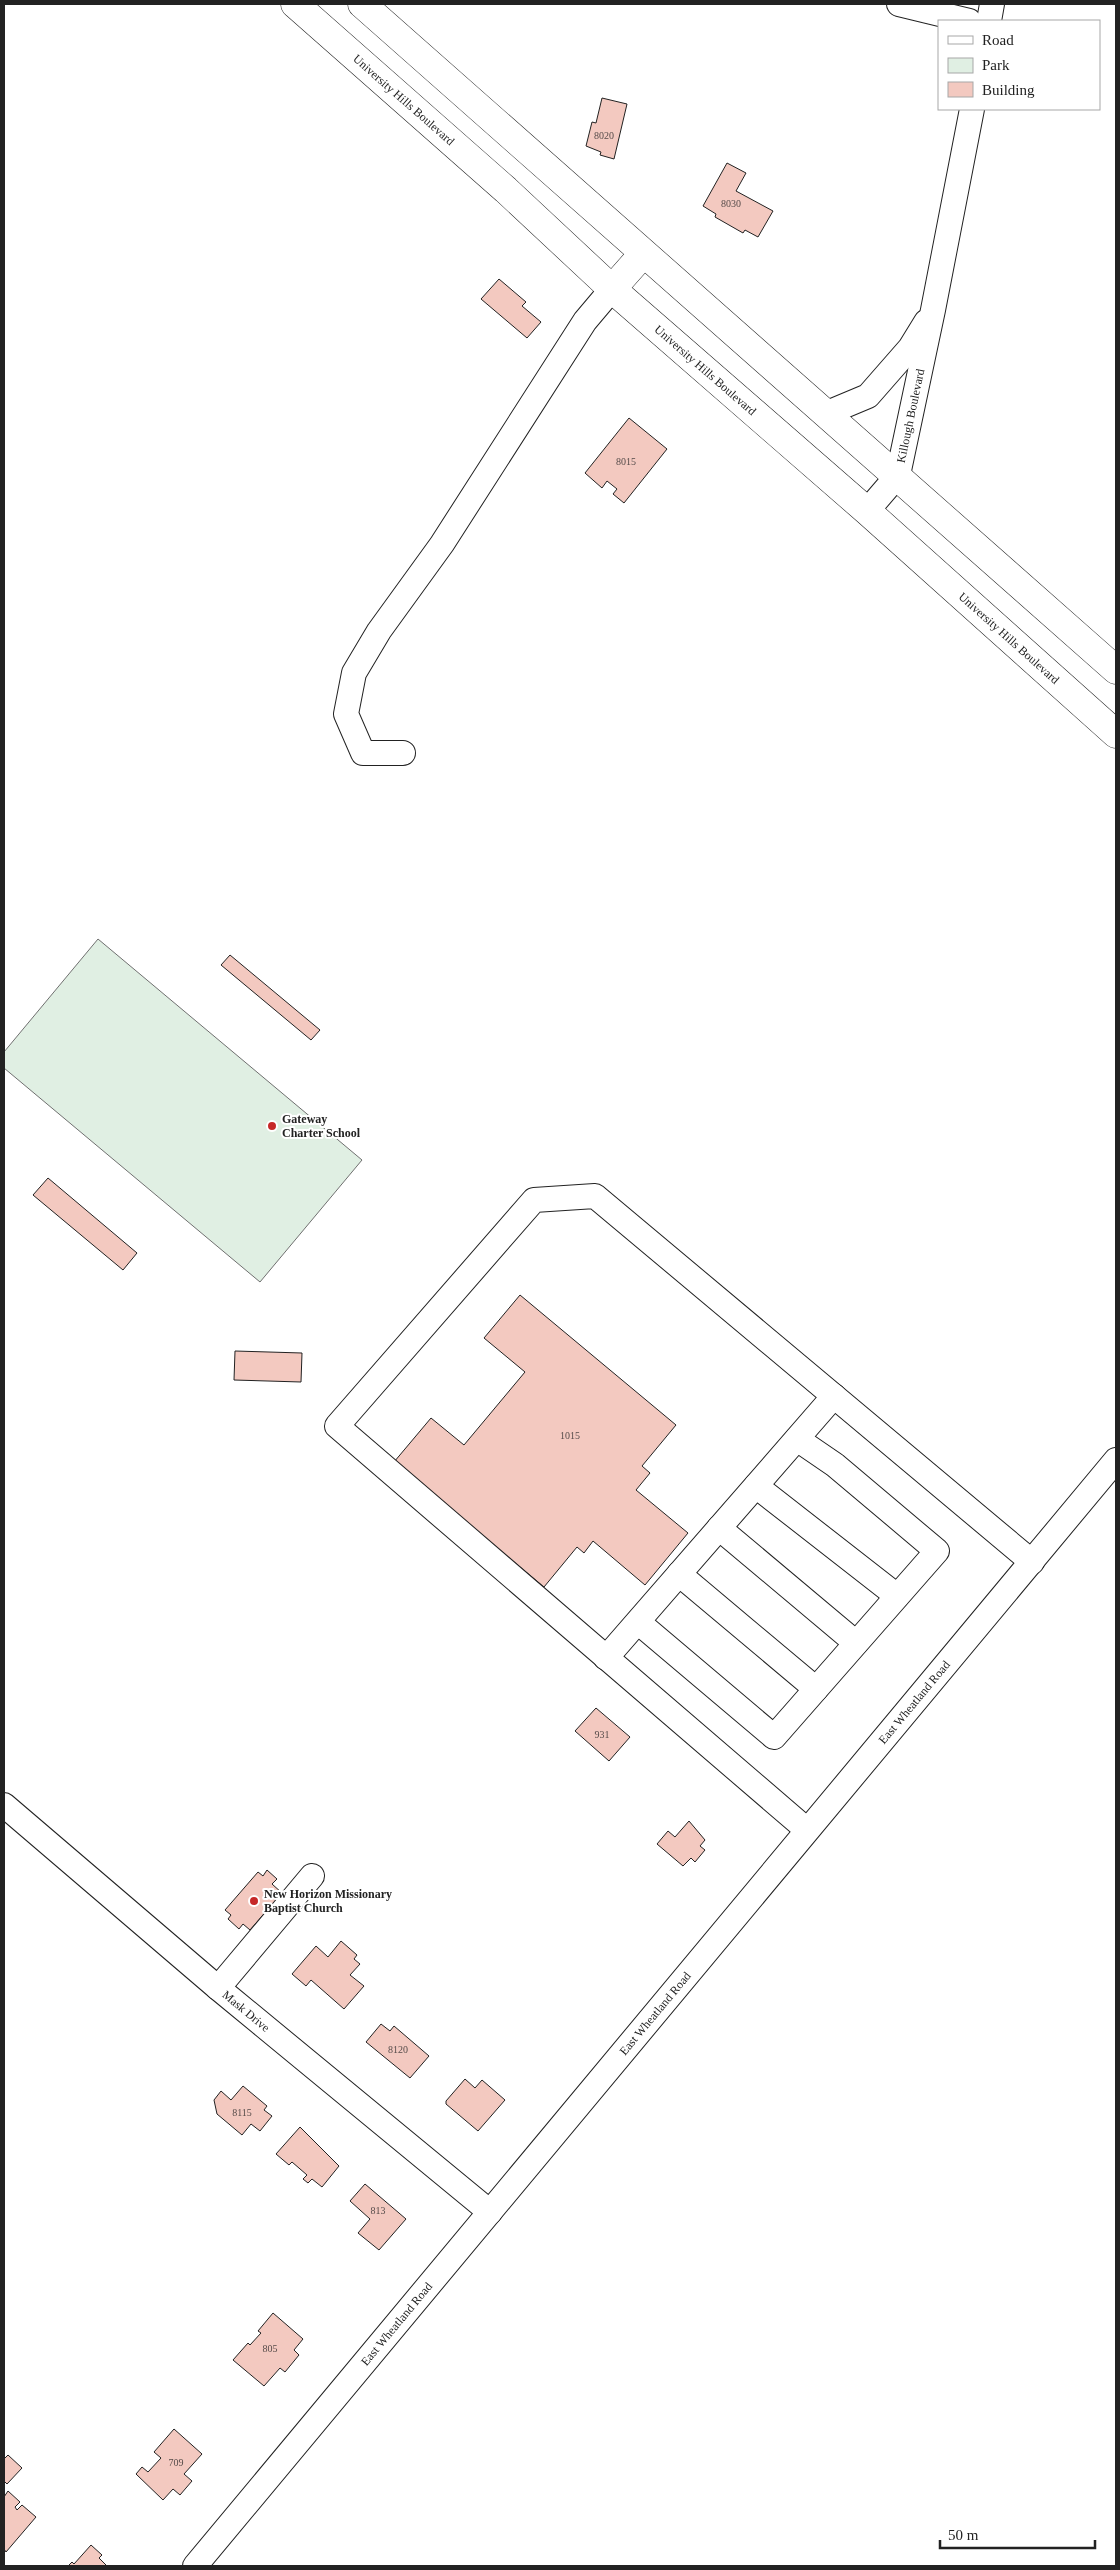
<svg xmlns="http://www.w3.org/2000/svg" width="1120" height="2570" viewBox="0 0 1120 2570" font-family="'Times New Roman',serif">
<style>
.green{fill:#e0efe3;stroke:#6f6f6f}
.building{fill:#f3c9c0;stroke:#222}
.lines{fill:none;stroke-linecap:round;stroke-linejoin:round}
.minor-casing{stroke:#222;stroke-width:26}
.major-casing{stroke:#222;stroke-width:29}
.minor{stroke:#fff;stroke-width:24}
.major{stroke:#fff;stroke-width:28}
.poi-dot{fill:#c62828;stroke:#fff;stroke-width:2}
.labels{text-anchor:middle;stroke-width:4;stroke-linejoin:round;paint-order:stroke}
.number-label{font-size:10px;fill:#564c4a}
.street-label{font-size:12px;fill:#222;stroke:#fff}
.poi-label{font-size:12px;font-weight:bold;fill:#222;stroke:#fff;text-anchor:start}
</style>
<rect width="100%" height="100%" fill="#fff"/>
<path class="green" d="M98 939 362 1160 260 1282 4 1068V1052Z"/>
<path class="building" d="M602 98 627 104 614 159 600 155 601 152 586 146 592 122 596 123Z
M727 163 746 173 736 191 773 211 758 237 745 230 743 233 715 217 716 214 703 206Z
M499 279 526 302 522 306 541 322 527 338 481 299Z
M629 418 667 449 624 503 613 494 617 489 607 481 602 488 585 473Z
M230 955 320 1030 311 1040 221 965Z
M48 1178 137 1253 123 1270 33 1195Z
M520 1295 676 1425 642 1466 650 1473 636 1490 688 1533 645 1585 593 1541 584 1553 577 1547 544 1587 394 1462 431 1418 464 1445 525 1372 484 1338Z
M235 1351 302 1353 301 1382 234 1380Z
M596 1708 630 1737 609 1761 575 1731Z
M689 1821 705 1840 700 1846 705 1850 695 1862 691 1858 683 1866 657 1844 668 1831 675 1837Z
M267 1870 277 1879 272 1884 282 1893 250 1930 243 1924 239 1929 228 1919 231 1915 225 1910 258 1872 263 1876Z
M341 1941 357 1955 354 1959 360 1964 350 1975 364 1986 344 2009 311 1980 306 1986 292 1974 316 1946 328 1957Z
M381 2024 390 2031 394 2026 429 2056 410 2078 366 2042Z
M465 2079 475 2088 482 2080 505 2100 478 2131 446 2104V2101Z
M243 2086 267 2106 264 2110 272 2116 260 2131 251 2124 242 2135 217 2114 214 2100 221 2091 231 2100Z
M300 2127 339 2166 322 2187 312 2179 308 2183 303 2179 307 2175 292 2162 289 2165 276 2154Z
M365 2184 406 2219 379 2250 358 2233 370 2219 350 2201Z
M273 2313 303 2339 294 2350 299 2355 285 2372 280 2368 264 2386 233 2360 248 2343 250 2345 261 2333 258 2331Z
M174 2429 202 2454 184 2474 192 2481 180 2495 173 2489 163 2500 136 2474 142 2467 148 2472 161 2458 154 2452Z
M8 2455 22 2468 7 2484 4 2481V2459Z
M8 2491 20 2502 15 2507 17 2510 22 2505 36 2517 6 2552 4 2549V2497Z
M91 2545 102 2555 99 2558 107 2566H68L72 2562 74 2564Z"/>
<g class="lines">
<g class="minor-casing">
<g id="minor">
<path d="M899 4 969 21"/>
<path d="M989 21 992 4"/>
<path d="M825 414 868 396 910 348 926 322"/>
<path id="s1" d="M867 511 898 475 933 310 972 109"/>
<path d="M403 753H363L346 714 354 673 379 631 442 544 585 321 612 289"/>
<path d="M756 1486 897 1596"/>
<path d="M719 1528 856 1643"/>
<path d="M679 1574 816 1689"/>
<path d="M638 1622 774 1737 937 1551 835 1465 797 1439"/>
<path d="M606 1658 834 1396"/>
<path id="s2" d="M4 1805 218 1988 490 2212"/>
<path d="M807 1830 337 1426 534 1200 595 1196 1032 1562"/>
<path d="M218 1988 312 1876"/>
<path id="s3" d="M195 2566 1116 1460"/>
</g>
</g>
<g class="major-casing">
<g id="major">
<path id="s4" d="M295 4 506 190 612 289 867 511 1116 734"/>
<path d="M362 4 1116 670"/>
<path d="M612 289 643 254"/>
</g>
</g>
<use href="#minor" class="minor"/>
<use href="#major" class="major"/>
</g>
<g class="poi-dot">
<circle cx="272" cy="1126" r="5"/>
<circle cx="254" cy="1901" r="5"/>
</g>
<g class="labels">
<g class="number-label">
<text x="604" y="139">8020</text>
<text x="731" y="207">8030</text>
<text x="626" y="465">8015</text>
<text x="570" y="1439">1015</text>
<text x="602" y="1738">931</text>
<text x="398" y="2053">8120</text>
<text x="242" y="2116">8115</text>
<text x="378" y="2214">813</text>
<text x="270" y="2352">805</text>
<text x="176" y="2466">709</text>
</g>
<g class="street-label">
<text dy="4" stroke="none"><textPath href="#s4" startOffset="145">University Hills Boulevard</textPath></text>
<text dy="4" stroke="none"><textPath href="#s4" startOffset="550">University Hills Boulevard</textPath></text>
<text dy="4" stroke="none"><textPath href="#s1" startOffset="108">Killough Boulevard</textPath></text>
<text dy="4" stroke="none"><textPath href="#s4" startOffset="955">University Hills Boulevard</textPath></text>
<text dy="4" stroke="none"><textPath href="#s3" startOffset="1124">East Wheatland Road</textPath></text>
<text dy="4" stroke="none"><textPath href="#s2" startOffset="318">Mask Drive</textPath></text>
<text dy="4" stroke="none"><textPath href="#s3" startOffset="719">East Wheatland Road</textPath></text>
<text dy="4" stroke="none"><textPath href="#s3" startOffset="315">East Wheatland Road</textPath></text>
</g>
<g class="poi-label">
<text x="282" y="1123">Gateway<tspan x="282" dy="14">Charter School</tspan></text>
<text x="264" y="1898">New Horizon Missionary<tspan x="264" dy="14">Baptist Church</tspan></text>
</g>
</g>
<rect width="1120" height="2570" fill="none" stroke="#222222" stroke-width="10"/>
<rect x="938" y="20" width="162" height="90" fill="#ffffff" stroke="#a7a7a7"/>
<rect x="948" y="36" width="25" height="8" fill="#ffffff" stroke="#a7a7a7"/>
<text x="982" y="45" font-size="15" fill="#222222">Road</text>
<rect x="948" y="58" width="25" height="15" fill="#e0efe3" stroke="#a7a7a7"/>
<text x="982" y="70" font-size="15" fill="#222222">Park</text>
<rect x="948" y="82" width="25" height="15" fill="#f3c9c0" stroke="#a7a7a7"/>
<text x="982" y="95" font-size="15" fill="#222222">Building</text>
<path d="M940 2540v8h155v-8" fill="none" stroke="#222222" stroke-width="2.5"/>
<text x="948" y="2540" font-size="15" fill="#222222" stroke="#ffffff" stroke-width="4" paint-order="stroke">50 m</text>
</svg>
